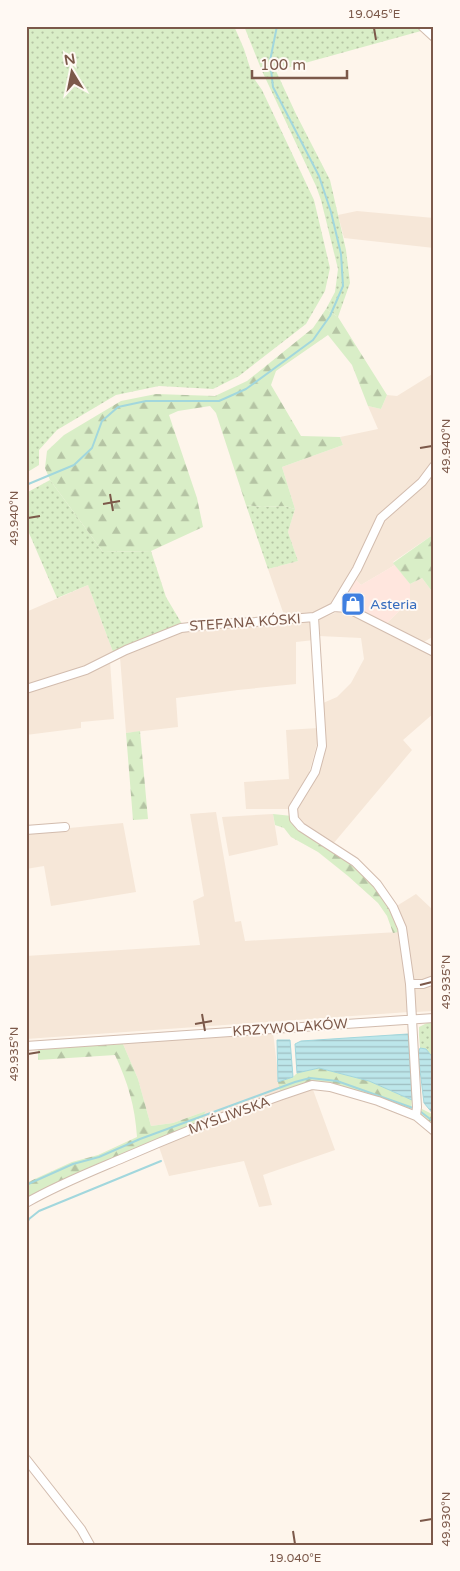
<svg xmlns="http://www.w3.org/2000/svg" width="460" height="1571" viewBox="0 0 460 1571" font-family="'Varela Round',sans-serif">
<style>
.residential{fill:#f6e7d8}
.commercial{fill:#ffe6de}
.grass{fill:url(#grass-dots)}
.forest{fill:url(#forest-firs)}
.water{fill:url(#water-rules);stroke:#a2d7dd}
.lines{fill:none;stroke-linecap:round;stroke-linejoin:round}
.stream{stroke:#a2d7dd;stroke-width:2}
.minor-casing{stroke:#d2bcae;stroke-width:10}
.minor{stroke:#fff;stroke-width:8}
.ticks{fill:none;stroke:#7c594a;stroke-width:2}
.labels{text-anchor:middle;stroke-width:4;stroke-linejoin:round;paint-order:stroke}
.shop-label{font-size:14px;fill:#366cbe;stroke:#fff9f3;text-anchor:start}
.street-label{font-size:14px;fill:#7c594a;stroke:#fff9f3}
.neatline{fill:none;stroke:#7c594a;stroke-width:2}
.ticks-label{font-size:12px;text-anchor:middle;fill:#7c594a}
</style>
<defs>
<pattern id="grass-dots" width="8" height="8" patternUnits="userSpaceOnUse" patternTransform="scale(1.25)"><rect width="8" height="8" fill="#d9eec7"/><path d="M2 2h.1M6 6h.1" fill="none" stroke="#b5c4a4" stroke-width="1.8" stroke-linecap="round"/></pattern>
<pattern id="forest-firs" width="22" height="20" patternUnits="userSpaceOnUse" patternTransform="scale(1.25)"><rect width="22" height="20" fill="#d9eec7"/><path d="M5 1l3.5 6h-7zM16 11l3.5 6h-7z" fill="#b5c4a4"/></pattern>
<pattern id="water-rules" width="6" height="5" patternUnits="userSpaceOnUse" patternTransform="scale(1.25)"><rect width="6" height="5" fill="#bce6ea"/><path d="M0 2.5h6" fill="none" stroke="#9ebdc0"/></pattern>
</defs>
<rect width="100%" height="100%" fill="#fef5eb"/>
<path class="residential" d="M357 211 434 218V248L344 238 338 215Z
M434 373V461L420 479 381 513 355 567 331 604 313 613 284 615 268 569 298 561 288 532 295 509 282 467 343 445 340 437 378 429 368 406 381 409 387 395 397 396Z
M434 470V534L393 562 395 565 361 585 355 579 384 519Z
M422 578 434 594V636L422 643 385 625 410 600V584Z
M88 585 113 652 84 667 26 685V612Z
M337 612 349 614 368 622 434 655V713L403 740 412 750 333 844 302 825 297 817V808L318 773 323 703 337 697 351 683 364 659 361 638 319 636 318 620Z
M312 621 314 640 296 642V684L238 690 176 698 178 727 126 733 120 657 163 637 182 630 254 627Z
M110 661 114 719 81 722V728L26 735V691Z
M318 728 317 744 309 773 291 802 289 809H246L244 782 289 779 286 730Z
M216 812 235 922 241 921 245 941 398 932 407 985 409 1012 26 1039V956L200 945 193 901 204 896 190 814Z
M273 814 278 845 229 856 222 817Z
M123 823 136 892 51 906 44 866 26 869V832Z
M416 894 432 909 434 908V978L412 982 395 907Z
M434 982V1011L415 1012 412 986Z
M273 1032 280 1091 201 1121 206 1111 173 1123 151 1126 138 1079 123 1044Z
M312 1087 335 1150 263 1175 272 1205 259 1207 244 1161 169 1176 158 1144Z"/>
<path class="commercial" d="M395 565 410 584V600L385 625 340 606 355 579 361 585Z"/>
<path class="grass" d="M26 26H234L244 49 253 77 262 90 314 200 330 268 325 291 306 324 239 376 213 389 159 386 116 395 57 430 39 450V465L26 473Z
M244 26H415L421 31 276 71 296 114 330 180 346 250 350 283 338 317 326 309 335 292 338 269 321 200 316 186 262 71Z
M50 480 103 552 151 551 166 597 182 624 113 652 88 585 57 598 26 526V493Z
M246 505 262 507 284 506 295 509 288 532 298 561 268 569Z
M429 1022H434V1037L432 1041 434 1044V1059L426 1049 420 1048 419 1035V1027Z"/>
<path class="forest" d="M326 309 338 317 387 395 381 409 368 406 352 365 328 335 276 371 271 385 301 436 340 437 343 445 282 467 295 509 284 506 262 507 246 505 216 413 210 406 178 411 169 415 197 498 203 527 151 551 103 552 50 480 45 468 47 451 64 435 121 401 156 394 215 396 247 381 313 328Z
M434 534V594L422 578 410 584 393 563Z
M140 731 148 819 133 820 126 733Z
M273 814 292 816 352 864 374 885 391 907 398 932 393 933 387 916 378 903 348 876 318 852 291 837 284 828 275 825Z
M123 1044 138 1079 151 1126 173 1123 206 1111 201 1121 26 1200V1183L72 1162 98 1155 137 1137C135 1106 128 1083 115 1055L38 1060V1049Z
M319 1068 369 1081 412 1100 411 1111 310 1083 280 1091 278 1082 293 1077 297 1073Z
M422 1109 434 1115V1128L421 1116Z"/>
<path class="water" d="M408 1034 412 1100 369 1081 319 1068 297 1073 295 1044 301 1041Z
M277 1040H290L293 1077 278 1082Z
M420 1048 426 1049 434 1059V1115L424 1103 418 1054Z"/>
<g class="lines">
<path class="stream" d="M26 485 74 465 92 448 102 421 118 407 146 401H219L246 389 313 340 330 316 343 286 341 254 331 212 319 176 273 87 270 61 277 26
M421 1112 434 1122
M26 1185 73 1164 99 1157 140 1139 295 1082 310 1078 337 1081 413 1108
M26 1225 29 1219 39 1211 161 1161"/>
<g class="minor-casing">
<path id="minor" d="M422 26 434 37
M334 607 357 569 381 518 422 482 434 466
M314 617 322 746 315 772 293 808 294 819 301 827 355 862 377 884 393 907 402 928 410 984 417 1107 416 1116
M26 689 86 670 126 650 181 628 217 624 255 622 314 617 334 607 347 608 434 652
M26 830 65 827
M410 984H423L434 980
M26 1046 434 1018
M26 1203C57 1185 90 1172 123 1158 185 1131 248 1106 312 1085L330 1087 378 1101 416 1116 434 1131
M26 1459 81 1529 90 1545"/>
</g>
<use href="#minor" class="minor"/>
</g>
<path class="ticks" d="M374 28 376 40M420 448 432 446M110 494 113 511M103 504 120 501M28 518 40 516M420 985 432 982M202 1014 205 1031M195 1024 212 1021M28 1054 40 1052M420 1521 432 1519M293 1531 295 1544"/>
<defs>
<g id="shop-square" transform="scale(1.25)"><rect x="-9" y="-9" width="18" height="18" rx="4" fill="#3f7fe0" stroke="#fff9f3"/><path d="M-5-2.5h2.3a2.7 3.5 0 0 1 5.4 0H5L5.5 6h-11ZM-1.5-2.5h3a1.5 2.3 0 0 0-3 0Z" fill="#fff"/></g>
</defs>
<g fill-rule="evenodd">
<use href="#shop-square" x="353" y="604"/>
</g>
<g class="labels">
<g class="shop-label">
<text x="370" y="609">Asteria</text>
</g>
<g class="street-label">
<text transform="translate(245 622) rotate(-4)" y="5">STEFANA KÓSKI</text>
<text transform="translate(290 1027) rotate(-4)" y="5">KRZYWOLAKÓW</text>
<text transform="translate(229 1115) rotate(-20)" y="5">MYŚLIWSKA</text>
</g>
</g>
<rect width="460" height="1571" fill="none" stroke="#fff9f3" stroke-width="55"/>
<g transform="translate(72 72) rotate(350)" stroke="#fff9f3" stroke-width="4" paint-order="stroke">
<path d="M0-4L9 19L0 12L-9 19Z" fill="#7c594a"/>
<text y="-8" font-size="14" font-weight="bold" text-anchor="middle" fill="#7c594a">N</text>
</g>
<path d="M252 70v8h95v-8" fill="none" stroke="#7c594a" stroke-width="2.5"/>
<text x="260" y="70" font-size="15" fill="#7c594a" stroke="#fff9f3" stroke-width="4" paint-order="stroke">100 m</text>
<rect x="28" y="28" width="404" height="1516" class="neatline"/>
<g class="ticks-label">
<text x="374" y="18">19.045°E</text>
<text transform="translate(446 446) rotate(-90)" y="4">49.940°N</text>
<text transform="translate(14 518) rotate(-90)" y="4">49.940°N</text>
<text transform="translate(446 982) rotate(-90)" y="4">49.935°N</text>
<text transform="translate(14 1054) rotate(-90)" y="4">49.935°N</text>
<text transform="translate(446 1519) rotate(-90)" y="4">49.930°N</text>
<text x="295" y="1562">19.040°E</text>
</g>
</svg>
